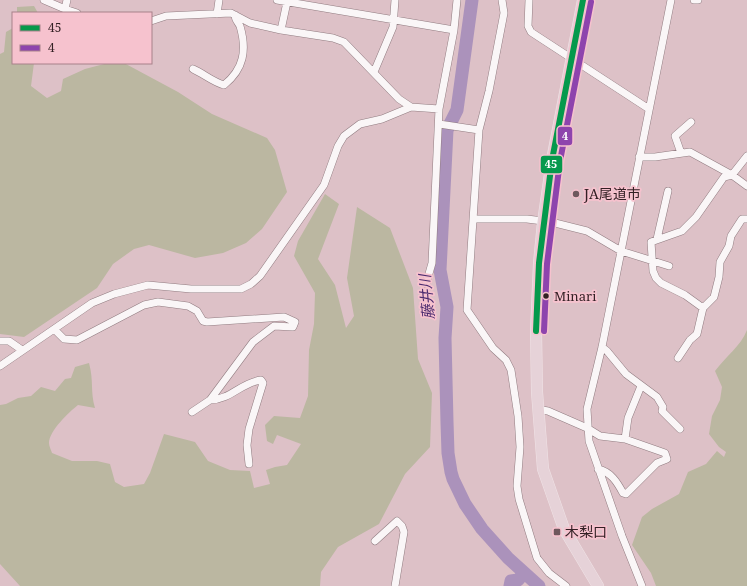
<svg xmlns="http://www.w3.org/2000/svg" width="747" height="586" viewBox="0 0 747 586" font-family="'Noto Serif','Noto Sans JP',serif">
<style>
.green{fill:#bbb7a1}
.lines{fill:none;stroke-linecap:round;stroke-linejoin:round}
.river{stroke:#ab92bb;stroke-width:13}
.minor-casing{stroke:#917c81;stroke-width:8}
.highway-casing{stroke:#f0e3e6;stroke-width:12}
.minor{stroke:#faf6f7;stroke-width:7}
.highway{stroke:#e6d2d8;stroke-width:11}
.bus-1-casing{stroke:#f6c2ce;stroke-width:9}
.bus-2-casing{stroke:#f6c2ce;stroke-width:9}
.bus-1{stroke:#05994c;stroke-width:6}
.bus-2{stroke:#8e44ad;stroke-width:6}
.poi-dot{fill:#6e585d;stroke:#f6c2ce;stroke-width:1.5}
.bus-dot{fill:#332024;stroke:#f6c2ce;stroke-width:1.5}
.labels{text-anchor:middle;stroke-width:3.5;stroke-linejoin:round;paint-order:stroke}
.bus-label{font-size:13px;fill:#332024;stroke:#f6c2ce;text-anchor:start}
.poi-label{font-size:14px;fill:#332024;stroke:#f6c2ce;text-anchor:start}
.water-label{font-size:15px;font-style:italic;fill:#4b2b6f;stroke:#f6c2ce}
.line-badge{stroke:#f6c2ce;stroke-width:1.5}
.badge-label{font-size:11px;text-anchor:middle;font-weight:bold;fill:#fff}
</style>
<rect width="100%" height="100%" fill="#ddc1c7"/>
<path class="green" d="M34 6 38 13H17V7Z
M13 28V63H34L31 86 47 98 61 91 63 79 85 69 108 63H124L178 92 212 114 267 138 275 150 287 192 262 229 246 243 223 253 195 258 149 245 134 249 113 264 97 288 24 337 0 334V54L4 52 6 32Z
M325 194 339 204 318 259 335 285 346 328 354 316 347 278 357 207 390 228 413 288 418 359 432 393 430 447 405 474 379 524 338 547 321 572 320 586H20L0 564V405L6 404 18 398 31 396 41 387 55 391 65 379 71 378 75 367 89 363C94 381 90 391 95 408L78 405C69 412 49 431 49 443 49 446 51 450 52 453L72 461H97L110 464 115 482 124 487 144 484 150 473 164 434 195 442 208 461 230 470 250 471 254 488 270 484 266 470 275 467 287 465 301 444 277 435 273 444 267 441 265 425 274 416 300 418 308 396 309 350 314 324 315 293 294 256 298 241Z
M747 330V586H656L651 573 632 545 642 517 652 509 679 494 688 472 706 464 717 451 724 457 726 452 719 447 709 434 712 416 720 400 722 387 715 371C725 357 741 346 747 330Z"/>
<g class="lines">
<path class="river" d="M472 0 457 110 447 130 440 270 447 307 445 338 447 422 448 453 451 472 453 479 465 504 482 529 508 558 539 586
M510 586 511 581 518 580 524 573"/>
<g class="minor-casing">
<path id="minor" d="M44 0 65 9 67 0
M277 0 454 30
M502 0 504 13 489 91 479 130 467 310 493 348 506 360 511 370 518 416 520 447 517 486 519 499 537 558 549 573 566 586
M529 0 528 26 531 32 649 109
M694 0H698
M65 9 77 13
M217 14 219 0
M151 21 166 16 231 13 250 23 281 30 333 38 344 42 399 99 411 107
M281 30 287 2
M193 69C204 74 213 82 224 85 244 69 247 50 240 26 238 22 235 20 235 15
M374 72 393 27 395 0
M439 124 479 130
M681 153 675 136 691 122
M639 157H655L690 152 732 175 747 186
M473 219H527L551 222 587 231 621 251 669 266
M657 239 668 191
M426 284 432 263 439 109 454 30 457 0
M703 308 685 295 661 283 656 278 653 271 651 242 682 231 696 217 724 177 732 175 747 156
M54 329 64 339 77 340 144 305 158 302 188 306 197 311 203 321 207 322 284 317 295 322 293 327 274 326 253 342 210 400C230 400 242 382 261 380L263 383 249 429 247 445 249 464
M0 341H9L22 350
M602 347 607 351 626 374 657 397 663 407 662 411 680 429
M678 358 690 340 697 334 703 308 714 297 719 277 720 262 729 246 731 236 742 219H747
M0 366 92 303 114 294 148 285 191 289H241L251 284 260 276 324 185 338 146 344 136 360 124 382 119 411 107 439 109
M537 409 548 411 587 428 600 436 625 439 665 453 667 459 657 463 626 494 623 493C617 482 611 472 598 469
M192 412 210 400
M625 439 628 418 641 386
M375 541 397 521 402 526 404 532 395 586
M642 586 622 536 589 441 587 409 602 347 671 0"/>
</g>
<g class="highway-casing">
<path id="highway" d="M583 0 552 160 543 222 539 263 536 331 537 392 543 469 564 529 598 586"/>
</g>
<use href="#minor" class="minor"/>
<use href="#highway" class="highway"/>
<g class="bus-1-casing">
<path id="bus-1" d="M536 331 539 263 552 160 583 0"/>
</g>
<g class="bus-2-casing">
<path id="bus-2" d="M544 331 547 264 560 161 591 2"/>
</g>
<use href="#bus-1" class="bus-1"/>
<use href="#bus-2" class="bus-2"/>
</g>
<g class="poi-dot">
<circle cx="576" cy="194" r="4"/>
<rect x="553" y="528" width="8" height="8" rx="2"/>
</g>
<circle class="bus-dot" cx="546" cy="296" r="3.5"/>
<g class="labels">
<g class="bus-label">
<text x="554" y="301">Minari</text>
</g>
<g class="poi-label">
<text x="584" y="199">JA尾道市</text>
<text x="565" y="537">木梨口</text>
</g>
<g class="water-label">
<text transform="translate(427 297) rotate(-95)" y="5">藤井川</text>
</g>
</g>
<g class="line-badge">
<rect x="557" y="126" width="16" height="20" rx="4" fill="#8e44ad"/>
<rect x="540" y="155" width="23" height="19" rx="4" fill="#05994c"/>
</g>
<g class="badge-label">
<text x="565" y="140">4</text>
<text x="551" y="168">45</text>
</g>
<rect x="12" y="12" width="140" height="52" fill="#f6c2ce" stroke="#a8818a"/>
<rect x="20" y="25" width="20" height="6" fill="#05994c" stroke="#a8818a"/>
<text x="48" y="32" font-size="12" fill="#332024">45</text>
<rect x="20" y="45" width="20" height="6" fill="#8e44ad" stroke="#a8818a"/>
<text x="48" y="52" font-size="12" fill="#332024">4</text>
</svg>
